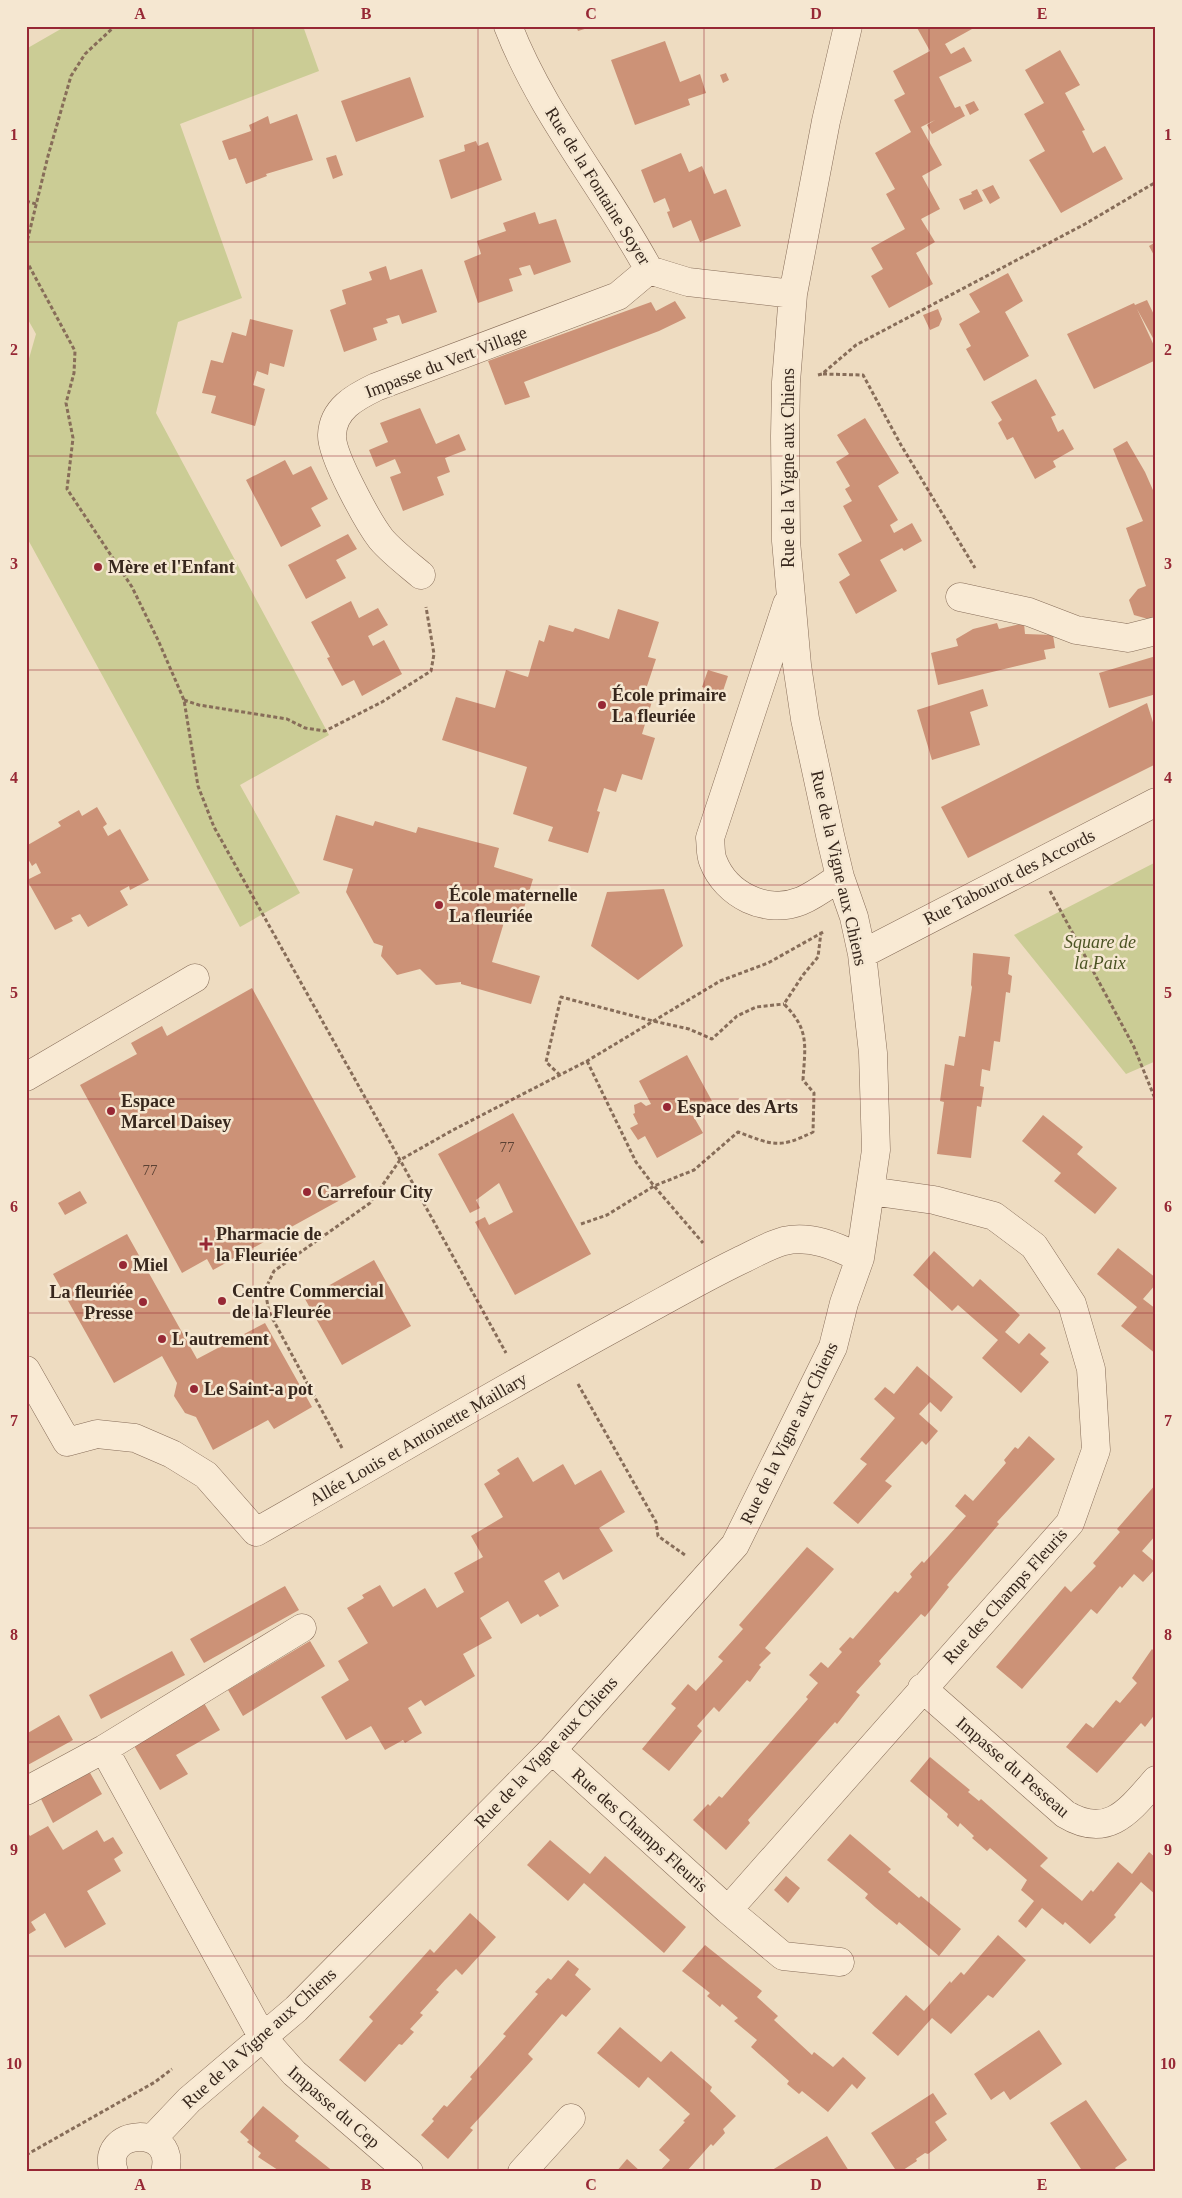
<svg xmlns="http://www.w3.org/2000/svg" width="1182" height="2198" viewBox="0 0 1182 2198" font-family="Georgia,serif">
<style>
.park{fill:#cbcc95}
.building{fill:#cc9277}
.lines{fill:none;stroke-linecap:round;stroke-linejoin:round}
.minor-casing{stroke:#876d59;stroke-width:29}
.path{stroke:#876d59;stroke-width:3;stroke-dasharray:4 2.5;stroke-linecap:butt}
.minor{stroke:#f9ead4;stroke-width:28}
.grid{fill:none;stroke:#972835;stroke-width:1;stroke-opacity:0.55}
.poi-dot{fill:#972835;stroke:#f5e7d1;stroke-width:2}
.labels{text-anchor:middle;stroke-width:5;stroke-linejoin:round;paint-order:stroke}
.number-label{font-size:15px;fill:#5c4234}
.street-label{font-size:18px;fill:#37271d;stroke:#f5e7d1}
.poi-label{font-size:18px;font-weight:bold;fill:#37271d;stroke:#f5e7d1;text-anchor:start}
.park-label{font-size:18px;font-style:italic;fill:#4c5424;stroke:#f5e7d1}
.neatline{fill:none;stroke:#972835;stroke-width:2}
.grid-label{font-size:16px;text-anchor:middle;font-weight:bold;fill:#972835}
</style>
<rect width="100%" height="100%" fill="#eedcc1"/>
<path class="park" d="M66 26H303L319 71 180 124 242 298 178 322 156 413 329 735 240 785 300 893 240 927 26 536V369L36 334 26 316V49Z
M1156 862V1061L1126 1074 1014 935Z"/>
<path class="building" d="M576 26H591V27L578 31Z
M916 26H970L972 29 945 44 951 54 964 47 972 61 939 77 955 108 960 106 965 116 932 134 927 125 935 120 921 127 942 165 922 176 940 209 921 219 935 242 916 253 933 284 889 308 871 276 883 269 871 248 905 229 886 194 895 189 875 153 911 132 894 100 905 94 893 71 930 51Z
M665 41 680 82 700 74 706 93 688 99 690 105 635 125 611 60Z
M1060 50 1080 85 1065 93 1085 130 1082 131 1093 153 1105 146 1123 179 1061 213 1029 160 1045 151 1024 114 1044 103 1025 70Z
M726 73 729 80 723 83 720 75Z
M410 77 424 117 356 142 341 101Z
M974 101 979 110 970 115 965 105Z
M297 114 313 160 266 174 267 176 246 184 236 158 229 160 222 141 251 131 249 125 268 116 270 124Z
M476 141 478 146 488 142 502 180 451 199 439 160 465 151 464 145Z
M681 153 689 172 702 166 714 194 726 189 741 226 700 242 691 220 673 228 667 212 670 211 665 198 654 203 641 170Z
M336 155 343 175 333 179 326 158Z
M993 185 1000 198 990 204 982 190Z
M977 189 983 201 964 210 959 199 972 194 971 192Z
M535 212 539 224 556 219 571 262 534 275 530 265 519 268 522 275 509 279 513 291 478 303 464 261 481 254 477 241 506 231 503 223Z
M1156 242V259L1149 246Z
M386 266 390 280 422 269 437 312 402 324 399 315 386 319 388 323 373 328 377 340 344 352 330 310 346 304 342 290 372 280 369 272Z
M1008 273 1023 301 1005 312 1029 356 984 381 966 349 971 346 959 324 980 312 969 294Z
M1147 300 1156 319V339L1154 340 1137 309 1156 350V360L1094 389 1067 334 1134 303 1135 305Z
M675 301 686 318 659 331 524 382 530 397 505 405 488 361 651 302 656 311Z
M938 309 942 319 939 326 930 330 923 315Z
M250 319 293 330 284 367 270 363 268 375 257 371 253 385 265 389 255 426 211 413 216 396 202 393 211 360 223 363 232 332 246 336Z
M1036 379 1056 415 1051 417 1058 432 1063 429 1074 449 1053 461 1056 467 1035 479 1013 437 1007 440 998 423 1002 420 991 402Z
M420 408 436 444 459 434 466 450 445 458 450 472 437 477 444 495 403 511 390 477 401 473 395 459 376 467 369 450 388 442 380 423Z
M865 418 899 473 878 486 898 520 890 525 894 533 912 523 922 541 904 551 902 548 880 560 897 591 856 614 839 582 850 575 838 554 862 541 843 506 852 501 845 489 850 486 836 462 849 454 837 435Z
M1127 441 1145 472 1156 497V618L1148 619 1134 615 1129 600 1138 589 1146 586 1126 528 1143 521 1113 449Z
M285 460 293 475 311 466 328 499 311 508 321 526 281 547 246 480Z
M348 534 357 549 336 560 346 578 306 599 288 565Z
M351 601 359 618 378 608 388 625 368 636 373 646 384 640 402 674 362 696 354 680 342 686 327 658 330 657 311 622Z
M618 609 659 622 648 657 656 659 645 692 654 695 642 734 655 738 642 780 622 774 616 792 604 788 597 811 600 812 588 853 548 841 553 827 513 814 527 767 442 740 456 697 495 708 506 670 528 677 539 640 544 642 549 625 573 632 575 628 609 639Z
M997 623 999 629 1024 623 1025 634 1053 635 1055 648 1044 650 1046 659 938 685 931 653 958 646 956 639 973 629Z
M1156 656V694L1109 708 1099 673Z
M708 670 728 676 722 694 702 687Z
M983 689 988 706 970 712 980 745 932 760 917 710Z
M1147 703 1156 732V764L968 858 941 807Z
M97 807 107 824 103 827 108 836 120 829 149 880 130 890 129 886 120 891 128 905 88 927 80 914 71 918 73 921 55 930 27 880 41 873 36 863 32 866 26 855V846L61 826 58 822 79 810 82 816Z
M336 815 373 826 375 821 416 833 418 827 499 848 494 867 533 879 519 924 505 919 492 962 540 976 531 1004 461 984V982L436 985 420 969 397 975 381 956 383 946 374 943 346 892 353 869 323 860Z
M664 889 683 946 638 980 591 946 607 892Z
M973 953 1010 957 1008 974 1012 976 1010 993 1006 992 1000 1042 994 1041 990 1071 982 1069 980 1086 984 1087 981 1107 977 1106 971 1158 937 1154 944 1102 940 1101 945 1064 954 1066 959 1036 965 1037 972 987 971 985Z
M252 988 356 1177 336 1188 342 1199 213 1270 207 1259 182 1273 80 1085 137 1054 131 1043 162 1026 167 1036Z
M687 1055 712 1101 691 1112 703 1133 657 1158 645 1136 638 1140 630 1128 638 1124 633 1114 635 1113 634 1105 641 1102 646 1106 651 1104 639 1081Z
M513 1113 591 1254 515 1295 475 1222 485 1217 489 1225 513 1212 499 1183 476 1200 480 1208 470 1213 438 1154Z
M1043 1115 1083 1147 1077 1154 1117 1188 1095 1214 1054 1181 1061 1173 1022 1141Z
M80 1191 87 1203 65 1215 58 1203Z
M127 1234 197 1359 265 1323 312 1407 274 1429 268 1420 213 1450 196 1417 185 1413 174 1396 177 1383 162 1356 114 1383 53 1274Z
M1118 1248 1156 1278V1284L1143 1299 1156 1309V1354L1121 1326 1137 1307 1097 1274Z
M934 1251 973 1287 980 1279 1020 1315 1005 1332 1019 1344 1029 1333 1046 1348 1040 1354 1049 1362 1021 1393 982 1358 998 1340 958 1305 952 1311 913 1275Z
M374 1260 411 1326 342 1365 305 1299Z
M917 1366 953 1397 941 1412 930 1402 919 1414 938 1431 926 1445 922 1441 885 1481 892 1486 858 1524 833 1503 867 1464 860 1459 895 1418 874 1399 885 1387 894 1394Z
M1029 1436 1055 1459 997 1522 999 1524 947 1585 949 1587 925 1617 921 1614 879 1661 881 1664 856 1692 860 1695 837 1724 835 1722 748 1820 750 1823 726 1850 693 1820 708 1804 710 1806 719 1796 722 1798 808 1699 806 1697 818 1683 809 1675 821 1662 828 1668 842 1652 839 1649 850 1637 853 1639 895 1591 898 1593 912 1577 910 1574 922 1561 924 1563 966 1516 955 1506 965 1494 973 1501 1006 1463 1004 1460 1015 1447 1018 1449Z
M518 1457 533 1482 563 1464 575 1485 601 1470 625 1512 599 1528 613 1551 563 1580 559 1572 544 1581 559 1606 540 1617 538 1614 521 1624 508 1601 480 1618 492 1638 463 1654 475 1676 425 1706 421 1700 408 1708 422 1733 405 1743 403 1740 385 1750 371 1726 346 1740 321 1697 349 1680 338 1661 368 1643 347 1608 364 1598 362 1595 380 1585 393 1607 425 1588 437 1608 464 1592 454 1573 483 1557 471 1536 503 1517 484 1484 500 1474 497 1470Z
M1156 1484V1535L1142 1551 1156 1563V1568L1143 1582 1134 1574 1122 1588 1120 1586 1097 1614 1091 1609 1022 1689 996 1667 1065 1586 1071 1592 1096 1566 1093 1563 1120 1532 1117 1529Z
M807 1547 834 1569 765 1648 771 1653 759 1665 761 1667 750 1682 747 1680 719 1712 714 1707 697 1726 702 1731 669 1771 642 1749 676 1708 671 1704 688 1684 696 1691 723 1661 718 1657 743 1629 739 1625Z
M285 1586 299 1610 204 1663 190 1639Z
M310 1641 325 1666 243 1716 228 1690Z
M1152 1649 1156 1653V1713L1145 1727 1141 1723 1097 1773 1066 1747 1086 1723 1093 1728 1116 1700 1120 1703 1137 1683 1132 1678Z
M172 1651 185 1675 101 1719 89 1695Z
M204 1703 220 1730 176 1755 188 1774 160 1790 133 1744Z
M59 1715 73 1740 26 1766V1734Z
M930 1757 970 1790 968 1792 979 1801 981 1799 1048 1858 1040 1866 1082 1901 1091 1890 1093 1892 1118 1862 1132 1874 1149 1852 1156 1858V1895L1141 1882 1114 1915 1116 1917 1090 1944 1065 1922 1063 1925 1042 1908 1026 1928 1018 1921 1034 1901 1021 1890 1027 1880 990 1848 987 1851 972 1838 974 1836 960 1823 958 1827 947 1817 948 1814 910 1781Z
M89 1771 102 1794 53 1823 41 1799Z
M48 1826 63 1850 97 1830 104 1842 113 1837 123 1853 114 1859 121 1871 87 1891 106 1924 65 1948 45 1913 31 1922 36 1930 26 1936V1830L30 1836Z
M850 1834 891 1869 888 1872 919 1898 921 1896 961 1929 939 1956 899 1922 897 1925 875 1907 865 1898 868 1894 827 1860Z
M550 1840 590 1874 605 1856 686 1927 664 1953 584 1883 568 1901 527 1865Z
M786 1876 800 1888 788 1903 774 1890Z
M470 1913 496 1937 462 1975 456 1969 445 1980 436 1990 439 1992 420 2013 423 2015 410 2029 414 2032 402 2045 399 2044 365 2082 339 2060 373 2021 369 2017 430 1949 434 1953Z
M998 1935 1026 1960 993 1998 988 1995 951 2034 932 2018 898 2056 872 2033 906 1995 924 2011 950 1981 951 1983 961 1972 964 1975Z
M705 1945 762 1991 757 1997 778 2016 774 2020 812 2055 814 2052 833 2067 843 2057 866 2078 857 2089 852 2084 828 2112 802 2091 799 2094 787 2084 789 2081 751 2047 757 2040 734 2021 738 2018 722 2004 720 2007 707 1996 710 1993 682 1971Z
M568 1960 579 1969 575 1975 591 1989 566 2017 562 2014 528 2054 533 2059 470 2128 473 2130 448 2159 421 2135 434 2121 432 2119 444 2105 447 2107 472 2079 470 2077 506 2036 503 2034 538 1994 535 1992 548 1978 551 1980Z
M620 2027 661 2062 671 2051 712 2087 710 2091 736 2116 723 2129 725 2133 713 2146 711 2144 686 2172H659L670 2160 659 2150 685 2122 683 2121 690 2114 648 2077 639 2088 597 2053Z
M1039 2030 1062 2064 1010 2100 1004 2091 991 2100 974 2074Z
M933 2093 947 2114 935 2122 947 2140 928 2154 925 2153 916 2159 917 2161 900 2172H897L871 2133Z
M1086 2100 1127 2160 1115 2168 1118 2172H1083L1050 2123Z
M263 2106 299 2136 295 2141 334 2172H281L258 2157 261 2153 247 2142 249 2140 240 2132Z
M827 2136 849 2171 847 2172H769Z
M627 2159 641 2172H616Z"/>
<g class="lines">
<g class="minor-casing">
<path id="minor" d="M508 26C542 114 605 188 649 270L688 282 793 294
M421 575C408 564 392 552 381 539 368 522 331 455 332 435 333 409 355 397 376 387L618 296 649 270
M960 597 1029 612 1076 630 1128 638 1156 631
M787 604 710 838C711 845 710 854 713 861 726 895 766 915 801 901 815 895 828 885 840 877
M862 954 1156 802
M26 1077 195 978
M26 1370 67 1442 97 1434 135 1438 172 1454 206 1475 256 1532C383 1460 508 1385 636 1316 671 1297 704 1278 739 1261 754 1254 769 1245 784 1241 811 1235 836 1246 860 1258
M922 1688 1065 1814C1108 1840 1129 1811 1156 1780
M104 1749 263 2038 294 2073 409 2172
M552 1750 728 1910 783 1956 840 1962
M26 1791 104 1749 302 1628
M728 1910 1070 1523 1096 1450 1091 1369 1072 1304 1034 1246 994 1216 934 1200 870 1191
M152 2139 189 2100 296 2009 552 1750 735 1545 833 1347 844 1303 860 1258 870 1191 876 1150 873 1053 862 954 854 917 840 877 830 835 805 719 797 665 786 541 785 436 786 382 793 294 826 121 848 26
M114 2172C98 2128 178 2123 165 2172
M522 2172 571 2118"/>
</g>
<path class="path" d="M26 201 36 204
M26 246 48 156 71 76 85 54 115 26
M26 260 75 351 74 373 66 403 73 438 67 489 132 587 158 640 184 700 198 786 214 827 400 1160 506 1353
M823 374 863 375 901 445 975 568
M818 375 822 374 856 345 1085 224 1156 182
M184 700 199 705 287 719 305 728 325 731 382 702 431 671 434 654 426 607
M1050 891 1134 1047 1156 1101
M587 1061 636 1162 654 1186 703 1243
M560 1075 546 1062 561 997 653 1021 689 1029 712 1039 737 1016 756 1007 784 1004
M581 1224 607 1215 654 1186 694 1170 738 1132C773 1145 779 1149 813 1132L814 1093 803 1080C805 1046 810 1030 784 1004L803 975 818 957 821 932
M578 1384 656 1522 658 1536 685 1555
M342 1448 269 1312 265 1290 274 1271 370 1203 400 1160 453 1130 587 1061 720 981 768 963 825 931
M26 2155 155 2082 172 2069"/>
<use href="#minor" class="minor"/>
</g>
<path class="grid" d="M253 26V2172M478 26V2172M704 26V2172M929 26V2172M26 242H1156M26 456H1156M26 670H1156M26 885H1156M26 1099H1156M26 1313H1156M26 1528H1156M26 1742H1156M26 1956H1156"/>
<g class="poi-dot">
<circle cx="98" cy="567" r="5"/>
<circle cx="602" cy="705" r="5"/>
<circle cx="439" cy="905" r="5"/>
<circle cx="667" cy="1107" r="5"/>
<circle cx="111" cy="1111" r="5"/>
<circle cx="307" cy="1192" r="5"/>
<path d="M203.5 1236.5h5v5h5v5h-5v5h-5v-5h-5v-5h5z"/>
<circle cx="123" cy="1265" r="5"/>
<circle cx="222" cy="1301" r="5"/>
<circle cx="143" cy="1302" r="5"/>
<circle cx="162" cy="1339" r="5"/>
<circle cx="194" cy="1389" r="5"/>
</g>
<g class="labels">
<g class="number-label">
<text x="507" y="1152">77</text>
<text x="150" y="1175">77</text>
</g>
<g class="street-label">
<text transform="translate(598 186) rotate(58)" y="6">Rue de la Fontaine Soyer</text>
<text transform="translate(446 362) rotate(-21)" y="6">Impasse du Vert Village</text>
<text transform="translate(788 468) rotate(-90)" y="6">Rue de la Vigne aux Chiens</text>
<text transform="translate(839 868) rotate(77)" y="6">Rue de la Vigne aux Chiens</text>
<text transform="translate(1009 877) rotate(-27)" y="6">Rue Tabourot des Accords</text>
<text transform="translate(789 1433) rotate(-64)" y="6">Rue de la Vigne aux Chiens</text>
<text transform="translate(418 1439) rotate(-30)" y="6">Allée Louis et Antoinette Maillary</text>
<text transform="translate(1005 1596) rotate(-48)" y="6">Rue des Champs Fleuris</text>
<text transform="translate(546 1752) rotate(-47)" y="6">Rue de la Vigne aux Chiens</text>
<text transform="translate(1013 1767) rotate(41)" y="6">Impasse du Pesseau</text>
<text transform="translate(640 1830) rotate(42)" y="6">Rue des Champs Fleuris</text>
<text transform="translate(259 2038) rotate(-42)" y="6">Rue de la Vigne aux Chiens</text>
<text transform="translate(334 2107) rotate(41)" y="6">Impasse du Cep</text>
</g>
<g class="poi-label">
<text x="108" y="573">Mère et l'Enfant</text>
<text x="612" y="701">École primaire<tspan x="612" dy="21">La fleuriée</tspan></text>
<text x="449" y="901">École maternelle<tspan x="449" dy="21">La fleuriée</tspan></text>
<text x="121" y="1107">Espace<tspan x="121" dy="21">Marcel Daisey</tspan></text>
<text x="677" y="1113">Espace des Arts</text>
<text x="317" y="1198">Carrefour City</text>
<text x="216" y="1240">Pharmacie de<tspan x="216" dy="21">la Fleuriée</tspan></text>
<text x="133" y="1271">Miel</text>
<text x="232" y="1297">Centre Commercial<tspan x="232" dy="21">de la Fleurée</tspan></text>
<text x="133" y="1298" text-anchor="end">La fleuriée<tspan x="133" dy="21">Presse</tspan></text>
<text x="172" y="1345">L'autrement</text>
<text x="204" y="1395">Le Saint-a pot</text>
</g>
<g class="park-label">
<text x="1100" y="948">Square de<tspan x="1100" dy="21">la Paix</tspan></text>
</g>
</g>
<rect width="1182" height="2198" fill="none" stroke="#f5e7d1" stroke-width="55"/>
<rect x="28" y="28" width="1126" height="2142" class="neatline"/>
<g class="grid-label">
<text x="140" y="19">A</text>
<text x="366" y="19">B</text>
<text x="591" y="19">C</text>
<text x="816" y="19">D</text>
<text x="1042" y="19">E</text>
<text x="14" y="140">1</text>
<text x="1168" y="140">1</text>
<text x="14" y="355">2</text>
<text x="1168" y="355">2</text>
<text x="14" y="569">3</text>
<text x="1168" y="569">3</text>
<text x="14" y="783">4</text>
<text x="1168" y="783">4</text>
<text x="14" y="998">5</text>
<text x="1168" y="998">5</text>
<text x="14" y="1212">6</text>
<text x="1168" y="1212">6</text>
<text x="14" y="1426">7</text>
<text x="1168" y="1426">7</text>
<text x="14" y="1640">8</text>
<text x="1168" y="1640">8</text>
<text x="14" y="1855">9</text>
<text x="1168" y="1855">9</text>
<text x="14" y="2069">10</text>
<text x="1168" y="2069">10</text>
<text x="140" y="2190">A</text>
<text x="366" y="2190">B</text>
<text x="591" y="2190">C</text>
<text x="816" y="2190">D</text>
<text x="1042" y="2190">E</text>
</g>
</svg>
